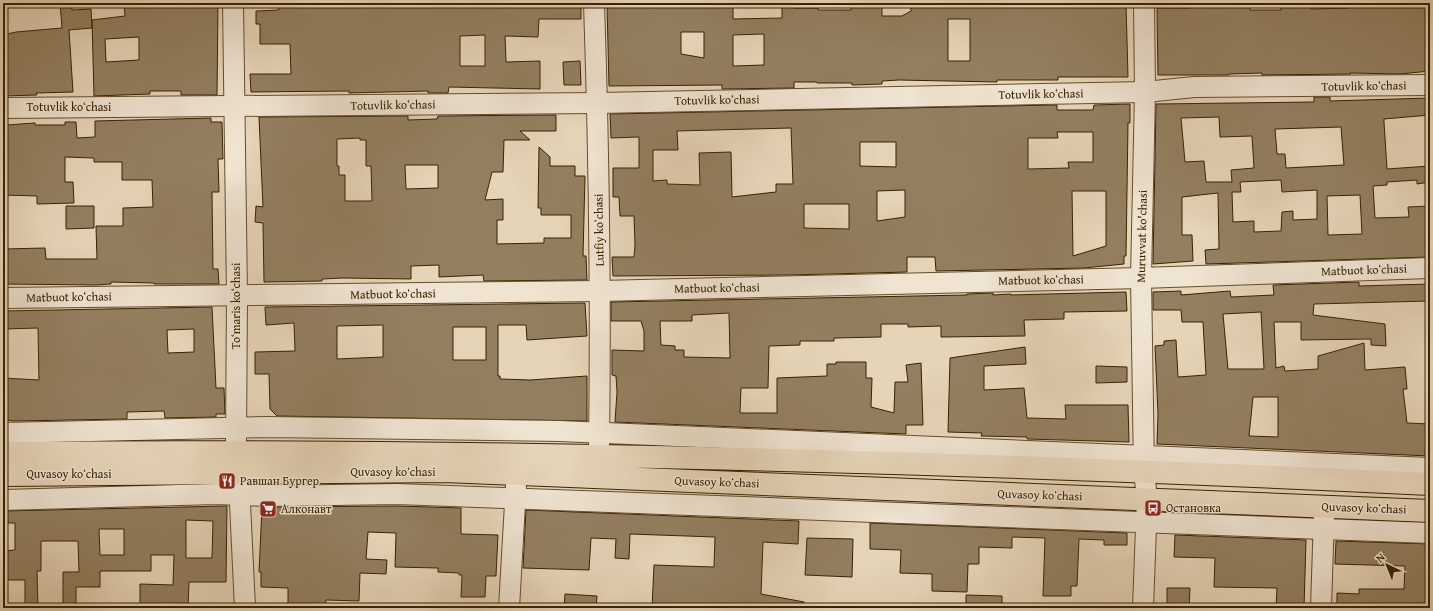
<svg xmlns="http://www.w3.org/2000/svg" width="1433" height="611" viewBox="0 0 1433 611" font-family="'Gentium Book Plus',serif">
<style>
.building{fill:#937f60;stroke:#392200;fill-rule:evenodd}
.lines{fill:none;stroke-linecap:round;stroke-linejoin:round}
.minor-casing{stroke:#644e2e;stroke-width:22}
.major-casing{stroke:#392200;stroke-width:24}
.minor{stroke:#efe3d1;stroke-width:20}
.major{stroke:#e6d4b8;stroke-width:22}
.labels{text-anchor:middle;stroke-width:3;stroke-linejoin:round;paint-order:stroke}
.street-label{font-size:12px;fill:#392200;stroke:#efe3d1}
.poi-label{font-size:12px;fill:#392200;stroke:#efe3d1;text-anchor:start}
</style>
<rect width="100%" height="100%" fill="#e6d4b8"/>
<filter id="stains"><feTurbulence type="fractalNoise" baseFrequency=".005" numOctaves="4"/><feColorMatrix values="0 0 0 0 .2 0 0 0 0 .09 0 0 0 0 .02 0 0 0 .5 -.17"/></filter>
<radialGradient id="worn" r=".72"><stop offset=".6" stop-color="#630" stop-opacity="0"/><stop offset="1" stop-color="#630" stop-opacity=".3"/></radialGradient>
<path class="building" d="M60 3H71L72 10 91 9 92 28 69 30 73 92 36 93 37 95 3 96V35L16 32 62 28Z
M124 3H218L217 95H181V91H150V94L94 96 92 20 125 16ZM139 37V60L106 62 105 39Z
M278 3H581V19H539L538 37 505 36 506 62 540 61V89L449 87 448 93H428V91L349 93V91L251 92 250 74H291L290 44H260V24H256V11L279 10ZM485 35V66H460V36Z
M640 3H733V19L782 18V3H794V8H818V10H851V5L882 3V16H902L911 11V3H1126L1128 77H1058V80H997V82L899 80 882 81V84L852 85V83H817V82H794V88L722 89V85L609 86 607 5ZM948 19H970V61H948ZM681 32H704V58L681 54ZM764 34V65L733 66V35Z
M1190 3H1250V10H1281V3H1311V9L1349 8 1348 3H1427L1428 32H1426L1428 58H1430V71L1400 74 1350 73 1351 74 1262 75V73L1229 74V75H1158L1157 8H1190Z
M580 61 581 85H564L563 62Z
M1314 97H1330V101L1430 98V115L1384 119V122L1387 169 1430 166V182L1417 184V180L1387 182V185L1373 186 1375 218 1409 217 1408 207 1429 206 1430 257 1206 264 1205 250 1219 249 1218 193 1182 197V235H1192L1193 261 1153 264 1156 104 1314 102ZM1219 117 1220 137 1252 136 1254 168 1231 170 1232 182H1206L1204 161 1185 162 1181 118ZM1341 127 1344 165 1286 168 1285 154H1277L1275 129ZM1281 180 1282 192 1317 190V219L1293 220V211L1282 212 1281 231 1254 232V221L1233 222 1232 192H1241L1240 182ZM1360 195 1362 234 1328 235 1327 196Z
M1130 104V123H1128L1126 256H1124V264L1084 268 936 271 935 257H907V272L789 275 613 276 612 257H634L635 245 634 216H620L619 197H613V168H639V137L611 138 610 114 1054 105H1057V110H1093L1094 105ZM791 128 793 184H776V192L732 197 731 152 699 153 700 185 667 184V180L653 181V150H678L677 131ZM1057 132H1093V162H1068L1069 168 1028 169V138H1058ZM860 142H896V167L860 166ZM905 190V217L877 221V191ZM1072 191H1106V246L1073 256ZM804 204H849V229L804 228Z
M556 115V131H520L530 140H504L503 172H492L485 200 503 199V220H497V244L544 243V238H571V215H541V208H538L539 147 550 157V166H575V176H585L583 256H586L587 280 484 281 483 275 439 277V265L411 266V279L342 278 322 279V281L264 282 263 223 255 222 256 206 263 207 259 117 408 116V120L437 119 438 116ZM360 138V140H366V166H371L372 201H345V175H339V166H337V139ZM405 165H438V188L406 189Z
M211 118V122H222L223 159H218L219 192H212L213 269H218L219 284H154V283L111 282V284L96 285 3 284V249L45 248 46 259H97L96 226H123V208L153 207 152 180H122V162H94V158L65 157V182H73L74 203 37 204V196L3 195V147H7V125L35 123V125H65V122H76L77 138 95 137V121Z
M66 206H94V228L66 229Z
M1359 282V286L1430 284V301L1314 304 1313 315 1385 324 1386 346 1371 345V339L1301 340V322H1274L1276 368 1284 366 1285 371 1318 369V356L1364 343 1365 370 1405 367 1407 389H1403L1407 423 1430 424V456L1157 444 1158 414 1155 346 1164 345V341L1176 340 1178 377 1206 375 1203 322H1182L1181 310H1153V292L1181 291V295L1230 291 1231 297 1274 295 1273 285ZM1261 312 1264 369H1228L1223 314ZM1253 397H1278V437L1249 436Z
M1126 292 1127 311 1064 312V319L1024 320 1025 336 941 337V326L908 327V324H881V337L834 338V341H800V345L769 346 768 388H741L740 413H777V378L827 376V364H836V362H866V378H872L871 407 894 413 895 382H908L906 365 921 363 923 425H906V434L615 422 617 392 616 376 612 375V350L644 351V331L641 321H611V302L967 295V294L993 293V295L1011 294V295ZM729 313 730 358 684 357V350H675V346L661 345 660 321H692V315Z
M585 303 587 336 527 340 526 325H498V376H500V379L530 380 587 376V421L277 416 270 409 269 374H255V352L295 351 294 323 266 325 265 307ZM383 325V357L337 359V326ZM453 327H486V360H453Z
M212 307 216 388H224L225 414H216V417L165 418 164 411 127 412V419L13 421 3 419V378L39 380 38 328 3 329V311ZM194 329V352L168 353 167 330Z
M1025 347 1026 364 984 366V390L1024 388 1027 418 1066 419 1065 405H1128L1129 442 1027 439V437L981 436 982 433 948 432 950 358Z
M1096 366 1127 367V382L1096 383Z
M227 506 226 582H189L188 608H140V584L173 585 174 555H151V571H100V587H76V608H63V572H79L78 541H41V571H37L38 608H25V580H4V551L15 550V523H3V511ZM186 520 213 521 212 558H186ZM99 529H124V555H100Z
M397 506 461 508V534L498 535 496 576H486L485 597H461L462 575H459V573L438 572V568L395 567 396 533 368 532 366 559 387 560 386 574 360 573 359 601 326 600 325 608H288V588L261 587V572H259L262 507Z
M526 510 799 521 798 544 763 542 761 594 804 602V608H652L654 565 714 567 715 537 630 534 629 559 615 558 616 539 591 538 589 570 523 568Z
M870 523 1127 533V545H1104V540L1079 539 1077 586H1071V596H1043L1045 538 1012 537V548L979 547V564H968L967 592 932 591V574L900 573 901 550 870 549Z
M1175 535 1306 540 1304 608H1276L1277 588 1214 587 1215 558 1174 557Z
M807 538 853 539 852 577 805 575Z
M1336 541 1430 544V608H1337V593L1359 594V589H1404L1405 566 1335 564Z
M1167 588H1190L1189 608H1167Z
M565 594 597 596 596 608H564Z
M966 595 1002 596V608H966Z"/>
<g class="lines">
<g class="minor-casing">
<g id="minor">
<path d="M233 3 237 295 236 441"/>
<path d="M594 3C599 151 601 299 599 447"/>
<path d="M3 108 598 103 1145 92 1194 87 1430 85"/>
<path d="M3 298 600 291 1141 278 1430 268"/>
<path d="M3 433 268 427 559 431 1430 468"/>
<path d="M239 483 245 608"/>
<path d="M3 500 216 494 269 496 397 494 1430 533"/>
<path d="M509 608 516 486"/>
<path id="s1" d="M1143 608 1147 500 1144 470 1141 278 1145 92 1144 3"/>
<path d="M1321 608 1324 516"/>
</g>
</g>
<g class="major-casing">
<path id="major" d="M3 453C479 449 955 461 1430 484
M3 475 444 471 1430 511"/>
</g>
<use href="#minor" class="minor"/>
<use href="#major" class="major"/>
</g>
<defs>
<g id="restaurant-square" transform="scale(0.9)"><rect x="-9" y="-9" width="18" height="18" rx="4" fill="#8f2418" stroke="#efe3d1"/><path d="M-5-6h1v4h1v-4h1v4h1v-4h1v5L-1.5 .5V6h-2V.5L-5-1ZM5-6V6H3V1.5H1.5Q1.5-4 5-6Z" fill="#fff"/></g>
<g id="bus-square" transform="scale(0.9)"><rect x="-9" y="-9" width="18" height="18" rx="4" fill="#8f2418" stroke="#efe3d1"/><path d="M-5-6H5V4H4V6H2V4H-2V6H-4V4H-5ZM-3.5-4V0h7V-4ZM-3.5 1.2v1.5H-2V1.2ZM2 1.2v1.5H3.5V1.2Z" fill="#fff"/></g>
<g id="supermarket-square" transform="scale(0.9)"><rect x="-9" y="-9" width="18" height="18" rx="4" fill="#8f2418" stroke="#efe3d1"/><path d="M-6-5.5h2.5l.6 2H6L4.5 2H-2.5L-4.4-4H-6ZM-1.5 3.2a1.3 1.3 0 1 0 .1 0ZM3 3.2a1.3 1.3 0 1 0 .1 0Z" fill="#fff"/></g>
</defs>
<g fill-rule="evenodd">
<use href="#restaurant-square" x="227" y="481"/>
<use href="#bus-square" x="1153" y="508"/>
<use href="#supermarket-square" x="268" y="509"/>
</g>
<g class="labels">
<g class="street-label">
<text transform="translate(1364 86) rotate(-1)" y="4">Totuvlik koʻchasi</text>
<text transform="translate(1041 94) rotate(-1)" y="4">Totuvlik koʻchasi</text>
<text transform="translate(717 100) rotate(-1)" y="4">Totuvlik koʻchasi</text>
<text transform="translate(393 105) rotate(-1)" y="4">Totuvlik koʻchasi</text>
<text x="69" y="111">Totuvlik koʻchasi</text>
<text transform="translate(599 230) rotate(-91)" y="4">Lutfiy koʻchasi</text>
<text dy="4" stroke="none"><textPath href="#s1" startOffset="372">Muruvvat ko'chasi</textPath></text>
<text transform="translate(1364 270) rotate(-2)" y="4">Matbuot koʻchasi</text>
<text transform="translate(1041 280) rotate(-1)" y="4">Matbuot koʻchasi</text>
<text transform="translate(717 288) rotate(-1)" y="4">Matbuot koʻchasi</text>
<text transform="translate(393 294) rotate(-1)" y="4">Matbuot koʻchasi</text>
<text transform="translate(69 297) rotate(-1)" y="4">Matbuot koʻchasi</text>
<text transform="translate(236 306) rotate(-90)" y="4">Toʻmaris koʻchasi</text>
<text x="393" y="476">Quvasoy koʻchasi</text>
<text x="69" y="478">Quvasoy koʻchasi</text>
<text transform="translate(717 482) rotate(2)" y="4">Quvasoy koʻchasi</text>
<text transform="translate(1040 495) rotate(2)" y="4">Quvasoy koʻchasi</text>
<text transform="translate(1364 508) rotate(2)" y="4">Quvasoy koʻchasi</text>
</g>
<g class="poi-label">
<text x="240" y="485">Равшан Бургер</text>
<text x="1166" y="512">Остановка</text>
<text x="281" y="513">Алконавт</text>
</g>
</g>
<rect width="1433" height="611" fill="none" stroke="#e6d4b8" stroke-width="16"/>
<rect x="4" y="4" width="1425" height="603" fill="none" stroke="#392200" stroke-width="2"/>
<rect x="8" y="8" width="1417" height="595" fill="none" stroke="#392200"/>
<g transform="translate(1387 565) rotate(317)" stroke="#efe3d1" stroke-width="3" paint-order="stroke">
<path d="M0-3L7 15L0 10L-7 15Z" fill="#392200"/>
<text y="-6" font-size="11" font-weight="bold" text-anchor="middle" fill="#392200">N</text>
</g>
<rect width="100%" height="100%" filter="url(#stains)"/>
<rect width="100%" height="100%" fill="url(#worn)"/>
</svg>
